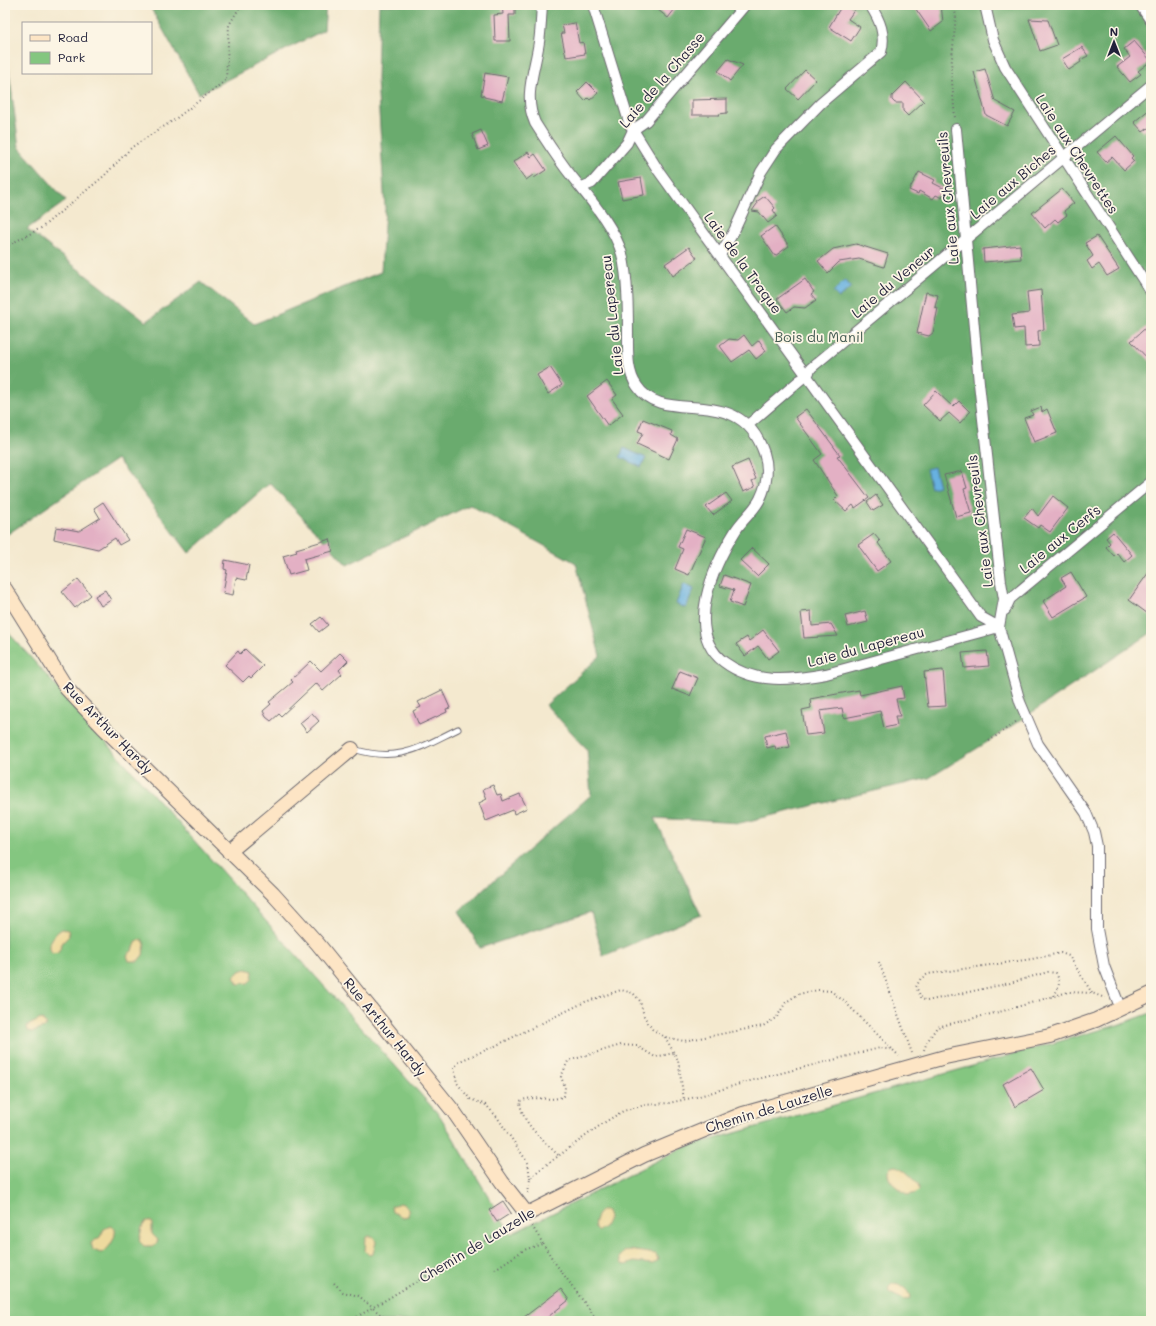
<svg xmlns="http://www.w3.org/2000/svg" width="1156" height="1326" viewBox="0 0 1156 1326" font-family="Mali,sans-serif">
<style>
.green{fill:#84c680;stroke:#53745e}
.forest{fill:#6bab6e;stroke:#466654}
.sand{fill:#eeda9e;stroke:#887e6c}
.water{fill:#67b1e0;stroke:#446a8e}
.building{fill:#e3b0c4}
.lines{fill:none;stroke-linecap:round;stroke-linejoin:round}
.lane-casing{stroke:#6c686f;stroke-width:7}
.street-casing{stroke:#6c686f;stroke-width:12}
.secondary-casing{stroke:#6c686f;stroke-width:16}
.path{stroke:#6c686f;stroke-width:2;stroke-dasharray:1 3;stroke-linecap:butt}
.lane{stroke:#fff;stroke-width:5}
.street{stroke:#fff;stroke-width:10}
.secondary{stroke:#fde5c5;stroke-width:14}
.labels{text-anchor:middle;stroke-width:3.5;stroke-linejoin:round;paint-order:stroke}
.street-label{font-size:14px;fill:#22223b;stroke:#fcf5e5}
.park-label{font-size:14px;fill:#445b53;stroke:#fcf5e5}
</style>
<rect width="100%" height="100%" fill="#fcf5e5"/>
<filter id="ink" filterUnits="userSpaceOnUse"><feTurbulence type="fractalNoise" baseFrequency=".025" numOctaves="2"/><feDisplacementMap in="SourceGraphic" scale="8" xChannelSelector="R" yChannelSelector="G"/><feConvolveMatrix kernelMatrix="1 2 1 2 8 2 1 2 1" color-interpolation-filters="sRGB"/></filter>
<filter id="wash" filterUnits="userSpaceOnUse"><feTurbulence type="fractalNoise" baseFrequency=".012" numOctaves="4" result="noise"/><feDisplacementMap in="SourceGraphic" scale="16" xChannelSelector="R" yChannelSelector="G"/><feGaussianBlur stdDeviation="0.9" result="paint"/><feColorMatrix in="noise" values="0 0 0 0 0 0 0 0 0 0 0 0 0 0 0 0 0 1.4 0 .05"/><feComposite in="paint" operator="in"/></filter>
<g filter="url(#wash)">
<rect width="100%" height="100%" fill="#f4e9cf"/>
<path class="green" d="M7 631 440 1116 511 1234 682 1148 1121 1024 1151 1013V1321H5V633Z"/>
<path class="forest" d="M149 5H326L324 30 199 94Z
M379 5H1151V633L989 741 929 778 740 823 655 818 701 915 603 956 591 912 480 948 459 911 591 795 587 749 546 705 600 656 576 563 470 505 347 565 270 483 189 553 117 459 5 536V41L19 147 66 201 27 229 146 322 201 282 254 324 381 272 385 209 377 79Z"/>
<path class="sand" d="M62 929 68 930 69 936 63 942 58 952 52 953C46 944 54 934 62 929Z
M140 940H143L145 944 143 955 138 961H129L127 955 133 950 137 941Z
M246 969 253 971 252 979 248 983 238 984 234 976 240 971Z
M41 1019 46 1023 44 1028 33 1032 28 1031 27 1026Z
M895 1166C903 1167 911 1177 918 1183L919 1190 916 1193 908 1195C898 1187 887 1184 888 1170L891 1167Z
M400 1203C406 1205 410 1209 408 1216L403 1217 392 1212 391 1206Z
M603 1210 607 1211 609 1218 605 1227 598 1231 595 1228C593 1222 597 1213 603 1210Z
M146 1221 152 1222V1234L158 1240 155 1246H144L139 1241 142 1227Z
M110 1226 115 1229C117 1237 108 1251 101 1253L93 1250 91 1243 100 1237 104 1229Z
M370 1236 374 1237 376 1242 373 1254 369 1255 365 1251 366 1237Z
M629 1250 656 1254 658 1260 653 1264 634 1262 626 1265 622 1264 619 1258 625 1251Z
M892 1284C900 1284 909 1289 910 1298L904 1300 890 1293 888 1288Z"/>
<path class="water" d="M845 280 851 287 839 298 833 292Z
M624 448 646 458 641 467 620 457Z
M934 467 939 486 931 488 926 469Z
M684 584 694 589 686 608 676 604Z"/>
<g id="blocks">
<path class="building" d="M502 5H515V15H509L510 41H495L494 15 503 14Z
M652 5H678L668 18Z
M842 5H849L855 9 848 19 860 27 851 41 829 27Z
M913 5H941L943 22 931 31Z
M1029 19 1048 20 1057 45 1040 51Z
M575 23 579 43 583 42 585 54 566 57 561 33H564L562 25Z
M1134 41 1151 61 1138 71 1141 74 1130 82 1117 67 1130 57 1124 49Z
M1082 47 1088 56 1080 60 1081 62 1069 70 1062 59Z
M728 59 743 65 730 81 718 71Z
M985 69 995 101 1015 112 1007 126 986 115 974 72Z
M805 70 816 80 798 99 787 89Z
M485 73 508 77 502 101 484 97V96L481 95Z
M587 82 598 93 590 100 588 98 585 101 577 92Z
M906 82 924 101 908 116 903 111V103H895L892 100V96Z
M727 99V113L719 114 720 115H692V100Z
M1151 108V126L1143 132 1134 122Z
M481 130 488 146 478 150 472 134Z
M1116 136 1133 156 1131 158 1134 161 1124 170 1112 157 1106 162 1097 152Z
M528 152 531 157 535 154 546 170 534 178 533 175 526 180 513 162Z
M919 172 935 180 933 183 947 190 942 198 936 195 933 199 919 191 918 194 909 190Z
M641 178 644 195 622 199 618 182Z
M1062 189 1074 203 1064 211 1067 215 1058 222 1055 219 1045 228 1032 213Z
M765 196 775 208 773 210 777 216 768 223 759 212 752 211 757 204 756 202Z
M775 226 789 246 775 256 761 236Z
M1097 236 1119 269 1107 276 1099 264 1092 269 1087 261 1093 256 1085 243Z
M856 244 888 254 884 267 859 259 839 262 828 273 818 261 833 249Z
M1020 245 1021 259 984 262 983 249Z
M689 247 697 258 673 276 665 264Z
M805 279 814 292 811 294 816 300 805 308 794 307 787 312 777 299Z
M1041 290 1044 330 1038 331 1039 346 1025 347 1024 328 1014 329 1012 315 1029 313 1027 292Z
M926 292 938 295 935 307 938 308 933 333 929 336 917 333Z
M1151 323V362L1131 341Z
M744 335 752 346 759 340 766 351 756 359 749 350 732 362 720 346 729 339 738 340Z
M550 367 562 385 548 394 537 375Z
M607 381 617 395 612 399 623 414 608 426 587 396Z
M936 391 953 407 959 401 970 412 960 423 949 413 940 421 923 405Z
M1041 407 1042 412 1047 409 1057 433 1034 442 1024 418 1033 415 1031 411Z
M806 409 840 455 837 456 869 498 855 508 853 505 846 511 834 500 838 496 814 460 822 454 795 417Z
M643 419 672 431 671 435 678 439 669 459 637 444 643 433 638 431Z
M748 460 756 479 752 481 755 487 743 492 732 467Z
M962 471 967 488 964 489 971 513 956 517 944 475Z
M726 493 732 501 713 515 706 507Z
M876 495 883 505 873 511 867 502Z
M1053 496 1068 508 1050 532 1040 525 1038 528 1024 518 1032 508 1038 516Z
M103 502 128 540 119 545 115 538 98 549 54 539 56 527 79 531 100 518 94 508Z
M686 529 706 537 689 575 675 569 683 549 678 547Z
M1113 532 1132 555 1124 562 1117 553 1114 556 1106 547 1110 543 1106 538Z
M874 534 880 541 878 543 891 561 877 571 858 545Z
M330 539 333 551 304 559 307 570 289 575 283 556 297 552 296 549Z
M752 548 769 564 757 576 740 560Z
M225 560 249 565 246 580 236 578 233 595 223 593 227 570 224 569Z
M1151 569V616L1129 600Z
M1071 572 1086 597 1053 617 1043 601 1066 586 1061 578Z
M724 575 751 585 743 607 730 602 734 590 720 586Z
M78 579 91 595 75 608 62 592Z
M105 590 111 600 101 606 95 596Z
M811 611 812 626 831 624 838 636 804 638 801 612Z
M865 611 868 622 848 627 845 616Z
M321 617 328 625 319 632 312 624Z
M763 630 779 651 768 659 758 646 745 656 736 644 747 637 749 641Z
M245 649 263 666 251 678 249 676 243 682 225 665 238 651 240 654Z
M987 651 989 666 964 668 962 653Z
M340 653 348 661 339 670 342 674 323 691 316 683 281 716 279 714 271 721 266 717 263 711 271 704 269 702 293 682 291 680 311 661 321 671Z
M943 670 946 706 928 707 924 672Z
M680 671 698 678 690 696 672 689Z
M902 686 904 698 896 699 900 716H895L897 725 884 728 880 711 844 718 842 708 820 711 824 733 806 735 802 710 811 708 810 699 859 690 860 695Z
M442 690 450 708 446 709 447 712 419 725 413 711 421 707 418 702Z
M312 713 319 721 307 732 300 723Z
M786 731 790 747 776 750 775 746 767 748 765 736Z
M493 785 497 795 501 794 503 801 520 794 527 808 514 814 513 810 486 821 479 803 487 799 483 789Z
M1031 1068 1044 1090 1015 1107 1003 1084Z
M503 1201 511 1213 497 1222 489 1210Z
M561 1289 569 1300 543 1321H519Z"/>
</g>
</g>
<g filter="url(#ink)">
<use href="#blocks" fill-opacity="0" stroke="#6c686f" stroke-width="1"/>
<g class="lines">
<g class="lane-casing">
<path id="lane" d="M353 749C399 763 419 748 458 729"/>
</g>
<g class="street-casing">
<path id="street" d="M542 5C541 17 541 30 539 42 535 70 523 96 535 123 545 139 555 154 566 169 585 194 613 223 622 254 628 277 628 312 628 337 628 353 627 372 637 386 664 428 739 380 764 453 769 468 767 485 760 499 754 511 743 519 736 530 714 565 683 631 724 662 755 685 792 680 826 674L999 627
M593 5 630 125 658 170 981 617 999 627
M985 5 993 40 1005 67 1151 292
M1140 5 1151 21
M956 129 979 383 1001 582 1004 599 999 627 1020 702 1038 744 1086 813 1094 832 1097 846V929L1104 966 1120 1007
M582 187 592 183 627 143 633 130 646 121 745 5
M720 255 734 231 761 172 776 149 821 103 881 52C886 35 880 20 870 5
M748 425 800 380 807 376 811 368 1151 85
M1005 610 1010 599 1151 482"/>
</g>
<g class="secondary-casing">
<path id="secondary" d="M5 589 67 689 103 727 273 894 318 944 454 1112 502 1182 527 1214 644 1155 743 1114 945 1057 1050 1036 1096 1020 1151 994
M229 852 352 749"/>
</g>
<path class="path" d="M953 5 956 15 951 69 955 119
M5 247 41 228 104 176 132 147 174 120 226 80 229 25 241 5
M989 741 1017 721
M879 962 912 1053
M1054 996C1059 987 1061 983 1056 973L1048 972 1010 983 927 1001 922 999 916 987 921 978 928 974 1032 959 1061 953 1069 956 1092 993
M665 1037 678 1060 684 1100
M924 1050 927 1042 937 1027 1003 1011 1068 992 1092 993 1105 998
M558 1155C543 1140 521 1123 520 1101 538 1094 548 1103 564 1096L565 1087 561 1077 568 1061 621 1045 637 1046 655 1057 674 1053
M530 1179 528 1163 497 1117 486 1105 470 1099 457 1083 454 1068 460 1061 495 1046 585 1002 621 990 633 993 640 1001 644 1016 652 1029 665 1037 684 1041 763 1026 777 1017 786 1002 799 994 818 990 831 991 846 1003 893 1050
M528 1193 530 1179 538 1171 602 1124 623 1111 645 1105 669 1103 696 1097 750 1081 880 1048 893 1050 899 1056
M532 1226 555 1263 598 1321
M495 1269 524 1250 542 1244
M334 1283 343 1292 359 1296 388 1321
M350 1321 517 1222"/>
<use href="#lane" class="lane"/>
<use href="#street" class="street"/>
<use href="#secondary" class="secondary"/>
</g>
</g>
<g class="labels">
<g class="street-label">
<text transform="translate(662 80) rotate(-49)" y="5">Laie de la Chasse</text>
<text transform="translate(1077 154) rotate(57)" y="5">Laie aux Chevrettes</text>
<text transform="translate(1013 182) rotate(-40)" y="5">Laie aux Biches</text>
<text transform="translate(948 198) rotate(-95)" y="5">Laie aux Chevreuils</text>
<text transform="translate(743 263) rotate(54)" y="5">Laie de la Traque</text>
<text transform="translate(893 282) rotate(-40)" y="5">Laie du Veneur</text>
<text transform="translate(612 315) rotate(-96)" y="5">Laie du Lapereau</text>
<text transform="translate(980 521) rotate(-97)" y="5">Laie aux Chevreuils</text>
<text transform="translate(1060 539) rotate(-39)" y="5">Laie aux Cerfs</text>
<text transform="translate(866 647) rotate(-15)" y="5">Laie du Lapereau</text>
<text transform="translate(108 728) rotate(46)" y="5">Rue Arthur Hardy</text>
<text transform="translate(385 1027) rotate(51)" y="5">Rue Arthur Hardy</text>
<text transform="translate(769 1109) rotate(-17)" y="5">Chemin de Lauzelle</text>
<text transform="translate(477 1245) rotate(-31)" y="5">Chemin de Lauzelle</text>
</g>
<g class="park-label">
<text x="819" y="342">Bois du Manil</text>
</g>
</g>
<rect width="1156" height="1326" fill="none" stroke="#fcf5e5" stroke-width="20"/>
<rect x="22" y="22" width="130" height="52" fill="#fcf5e5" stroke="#a5a1a1"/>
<rect x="30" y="35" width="20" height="6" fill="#fde5c5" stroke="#a5a1a1"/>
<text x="58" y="42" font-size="12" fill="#22223b">Road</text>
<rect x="30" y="52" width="20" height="12" fill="#84c680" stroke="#a5a1a1"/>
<text x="58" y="62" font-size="12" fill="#22223b">Park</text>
<g transform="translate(1114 42)" stroke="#fcf5e5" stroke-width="3" paint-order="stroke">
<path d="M0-3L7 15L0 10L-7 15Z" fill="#22223b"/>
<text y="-6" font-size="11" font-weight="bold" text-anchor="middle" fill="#22223b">N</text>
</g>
</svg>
